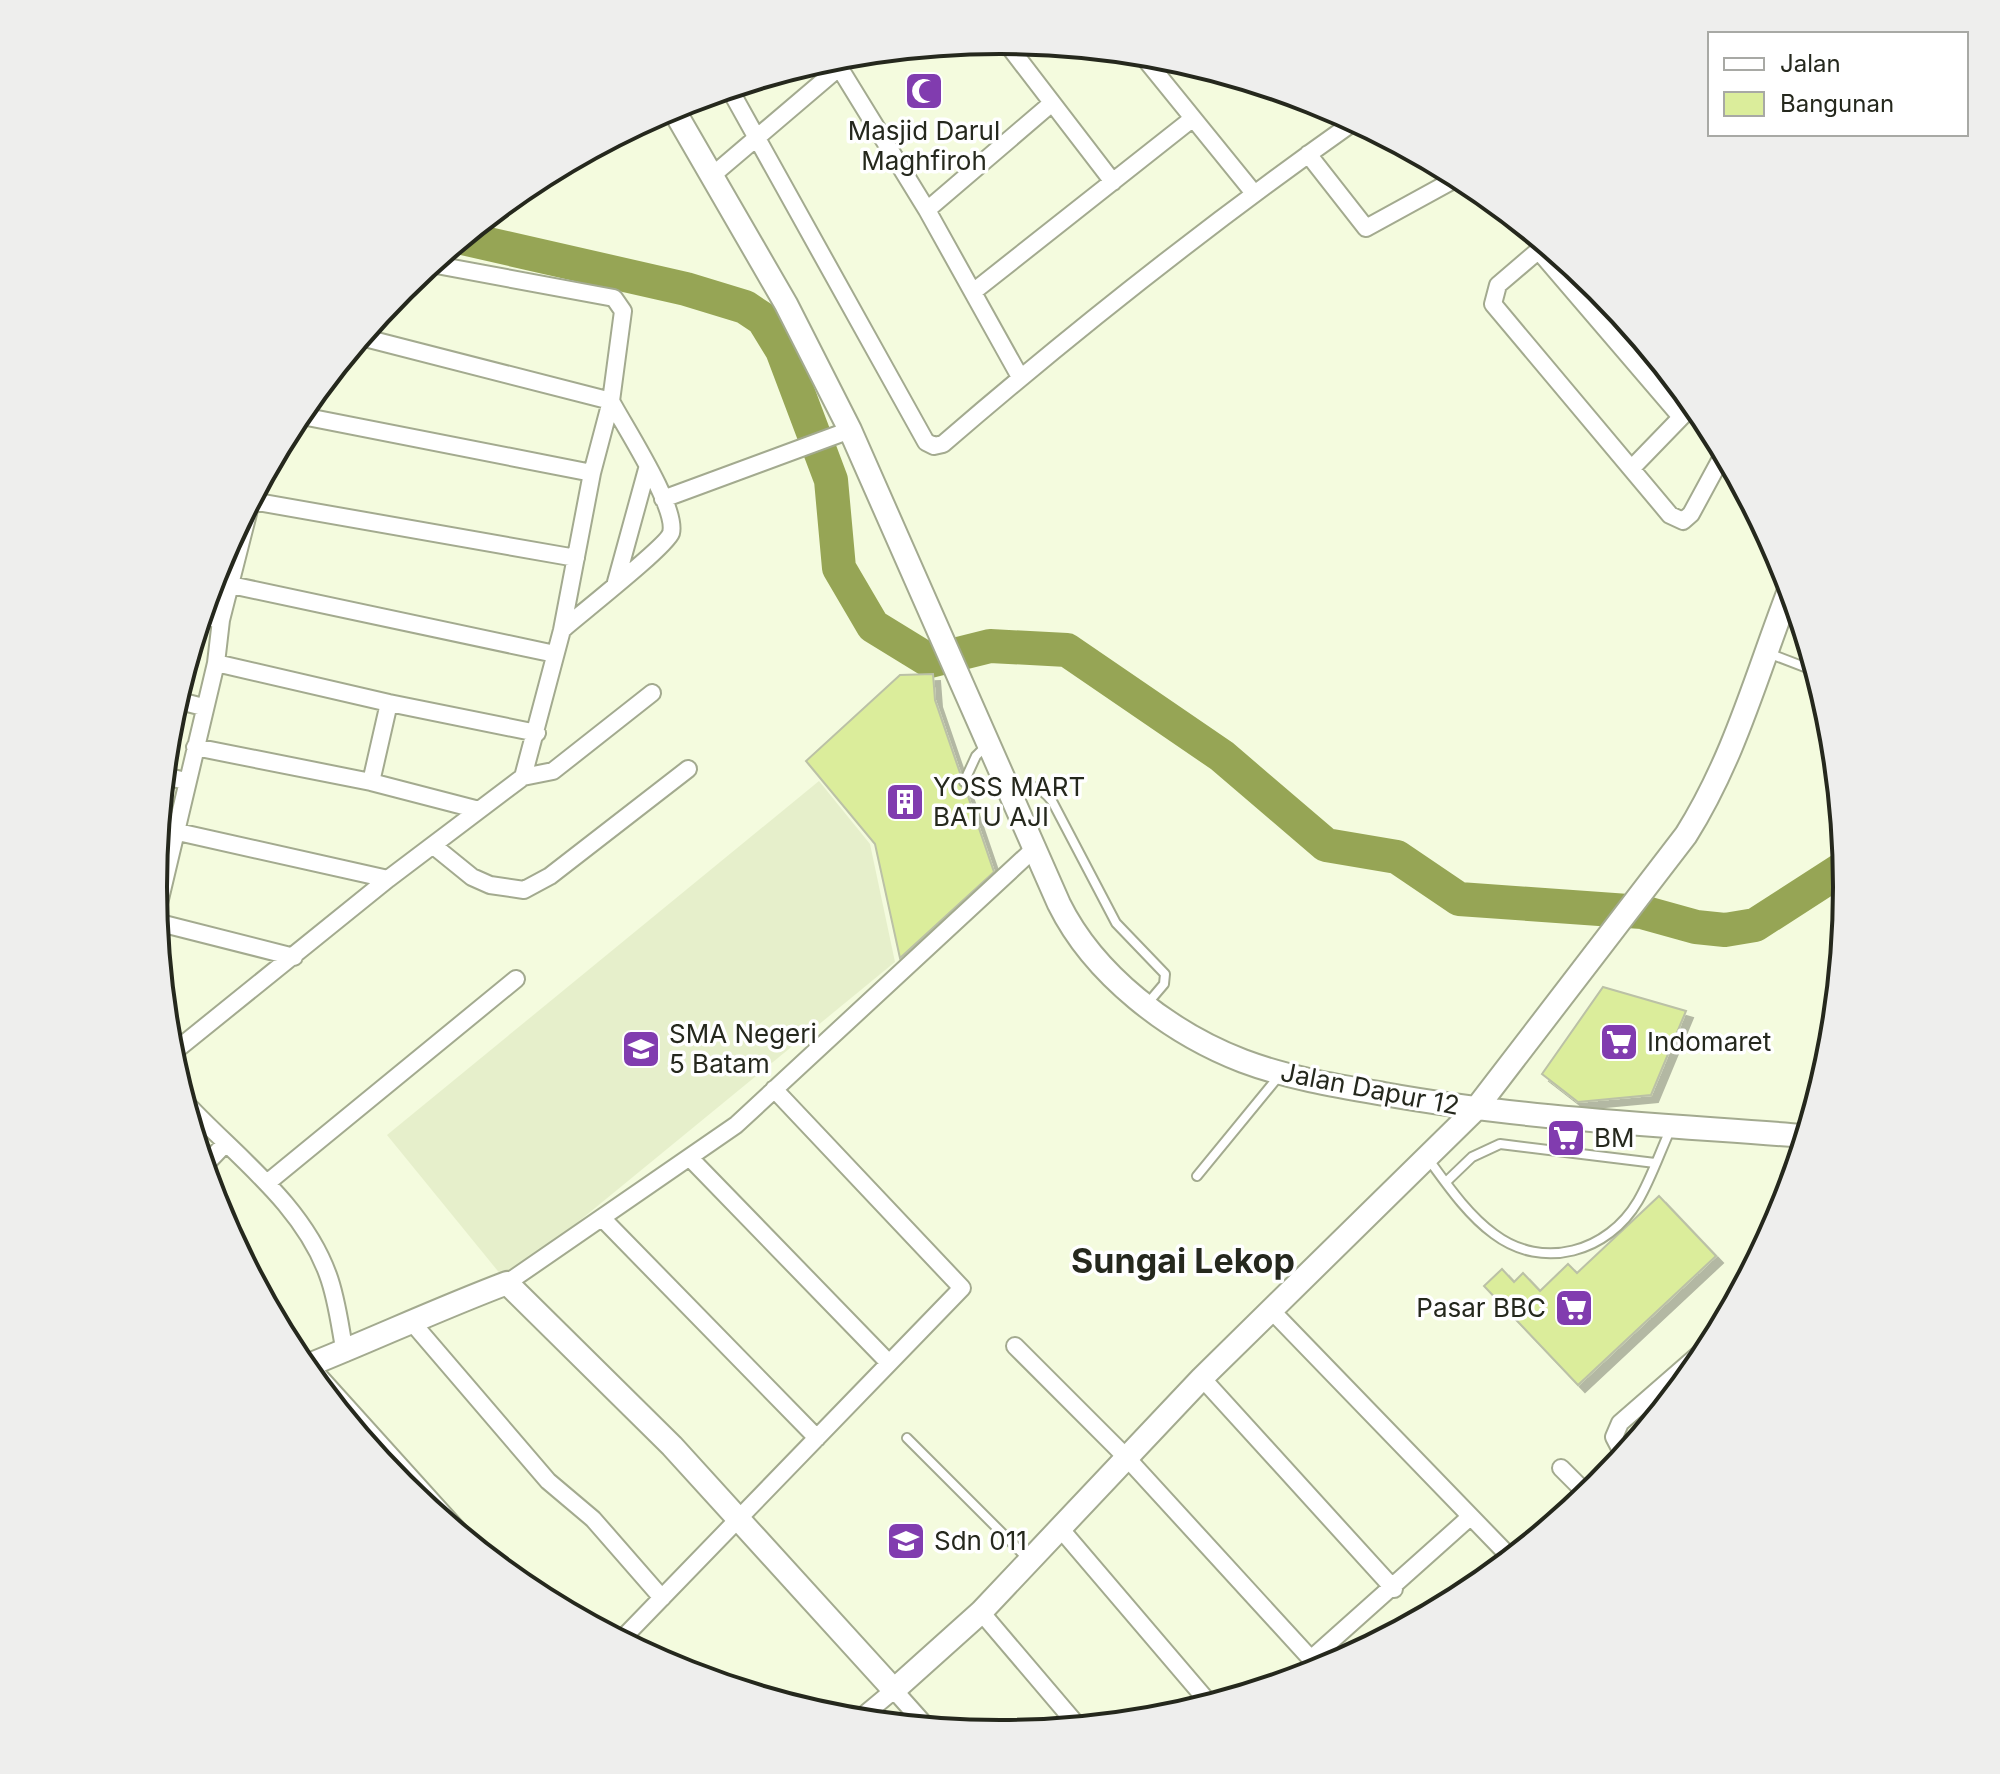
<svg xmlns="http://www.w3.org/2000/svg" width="2000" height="1774" viewBox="0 0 2000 1774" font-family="Inter,sans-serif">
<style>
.built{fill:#e6efcb}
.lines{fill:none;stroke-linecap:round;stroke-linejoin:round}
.river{stroke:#96a555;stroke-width:34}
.building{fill:#dbed9b;stroke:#bbc1a6;stroke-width:2;filter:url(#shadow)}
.lane-casing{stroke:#a3aa8f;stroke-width:12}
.street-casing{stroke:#a3aa8f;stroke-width:20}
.secondary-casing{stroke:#a3aa8f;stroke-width:26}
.lane{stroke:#fff;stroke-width:8}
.street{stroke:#fff;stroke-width:16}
.secondary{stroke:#fff;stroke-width:22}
.labels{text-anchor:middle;stroke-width:7;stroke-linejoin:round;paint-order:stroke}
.poi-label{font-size:26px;fill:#25281d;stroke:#fff;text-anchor:start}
.street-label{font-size:26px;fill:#25281d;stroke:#fff}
.district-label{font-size:34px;font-weight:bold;fill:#25281d;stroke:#fff}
.rim{fill:none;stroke:#25281d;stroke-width:4}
</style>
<defs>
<filter id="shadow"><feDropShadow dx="7" dy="7" stdDeviation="0" flood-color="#0004"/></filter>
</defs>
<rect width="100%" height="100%" fill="#f4fbde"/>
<path class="built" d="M819 781 870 844 895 962 506 1281 387 1135Z"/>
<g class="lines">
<path class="river" d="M462 238 686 289 745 307 763 319 782 350 831 480 839 568 873 626 930 661 990 646 1067 650 1222 756 1326 845 1397 857 1459 899 1642 912 1696 927 1725 930 1755 925 1845 867"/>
</g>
<path class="building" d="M933 674 935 700 994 872 900 958 875 844 806 761 900 675Z
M1603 987 1686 1011 1651 1095 1578 1102 1542 1074Z
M1659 1196 1716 1256 1578 1385 1484 1286 1502 1269 1514 1282 1523 1273 1540 1291 1568 1264 1577 1273Z"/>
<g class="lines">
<g class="lane-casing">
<path id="lane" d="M581 155 624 132
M1768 653 1815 671
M964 782 976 756 986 746
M1011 791C1031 784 1038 784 1052 801L1116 923 1165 974 1164 984 1147 1004
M1429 1160C1448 1186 1468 1215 1494 1234 1543 1271 1608 1252 1638 1201 1651 1179 1660 1152 1671 1128
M1197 1176 1279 1076
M1446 1182 1472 1157 1500 1144 1655 1163
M907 1438 1027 1558"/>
</g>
<g class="street-casing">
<path id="street" d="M1004 40 1113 182
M1141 54 1253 192
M839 67 927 210 1020 377
M729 88 926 442 934 446 943 444C1075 330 1212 222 1355 121
M1308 154 1366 228 1459 177
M714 174 855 54
M927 210 1052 103
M1546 244 1498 285 1493 304 1670 515 1683 521 1691 514 1724 453
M1538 250 1681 417
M973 292 1192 119
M361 337 611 401C624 426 678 508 671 533 667 546 579 615 562 630
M297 415 592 473
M1632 468 1694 404
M663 499 850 430
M252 501 576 558
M616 582 647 469
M231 585 555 654
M202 616 221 620
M216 663 389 703 537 733
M176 700 203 707
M195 747 371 782 479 810
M164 776 186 781
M523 777 553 771 652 693
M371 782 389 703
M178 832 388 879
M435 847 472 877 490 885 524 890 550 876 688 769
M156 916 216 663 221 620 252 498
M156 922 294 957
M170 1055 388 879 523 777 562 630 592 473 611 401 623 311 614 298 431 264
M184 1101C234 1155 302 1203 328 1275 337 1299 340 1327 345 1353
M690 1158 889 1363
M204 1166 224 1145
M267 1183 516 979
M603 1219 817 1438
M507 1283 736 1125 1035 848
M1271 1310 1511 1558
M410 1320 548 1481 593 1519 662 1598
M1015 1346 1127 1458 1321 1670
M309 1365 467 1540
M1202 1378 1394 1589
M1624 1456 1614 1437 1620 1423 1713 1342
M1561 1468 1588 1495
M1059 1527 1210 1704
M981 1612 1078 1726
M621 1640 962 1288 774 1089
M1311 1659 1470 1517
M858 1720 894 1690 927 1727"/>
</g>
<g class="secondary-casing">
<path id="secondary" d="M672 107 786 304 850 430 1059 904C1094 975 1170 1033 1243 1061 1288 1078 1337 1086 1384 1094 1523 1119 1665 1125 1805 1136
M304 1367C372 1340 438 1309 507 1283L672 1446 894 1690 981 1612 1202 1378 1475 1110 1686 835C1735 757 1757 673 1790 588"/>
</g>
<use href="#lane" class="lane"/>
<use href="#street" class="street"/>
<use href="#secondary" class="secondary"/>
</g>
<defs>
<g id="mosque-square" transform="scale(2)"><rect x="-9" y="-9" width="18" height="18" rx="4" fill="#813caf" stroke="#fff"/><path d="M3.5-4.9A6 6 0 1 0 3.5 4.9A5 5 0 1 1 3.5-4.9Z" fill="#fff"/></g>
<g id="building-square" transform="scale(2)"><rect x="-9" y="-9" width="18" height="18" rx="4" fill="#813caf" stroke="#fff"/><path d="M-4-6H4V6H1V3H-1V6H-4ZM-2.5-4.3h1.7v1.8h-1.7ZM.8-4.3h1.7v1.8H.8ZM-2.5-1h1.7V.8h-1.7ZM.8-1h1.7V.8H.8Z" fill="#fff"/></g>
<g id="supermarket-square" transform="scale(2)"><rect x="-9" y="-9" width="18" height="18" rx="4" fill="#813caf" stroke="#fff"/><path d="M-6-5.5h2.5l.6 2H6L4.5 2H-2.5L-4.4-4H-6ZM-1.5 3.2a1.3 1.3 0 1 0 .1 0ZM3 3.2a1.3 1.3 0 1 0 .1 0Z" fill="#fff"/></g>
<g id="school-square" transform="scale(2)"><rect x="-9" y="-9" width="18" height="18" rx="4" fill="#813caf" stroke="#fff"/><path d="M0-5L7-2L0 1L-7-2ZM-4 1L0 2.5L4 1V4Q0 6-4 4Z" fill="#fff"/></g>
</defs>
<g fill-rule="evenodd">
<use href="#mosque-square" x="924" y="91"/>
<use href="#building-square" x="905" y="802"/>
<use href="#supermarket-square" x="1619" y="1042"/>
<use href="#school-square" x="641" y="1049"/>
<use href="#supermarket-square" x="1566" y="1138"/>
<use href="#supermarket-square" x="1574" y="1308"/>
<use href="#school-square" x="906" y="1541"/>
</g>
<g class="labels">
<g class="poi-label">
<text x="924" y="140" text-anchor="middle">Masjid Darul<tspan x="924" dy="30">Maghfiroh</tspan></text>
<text x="933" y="796">YOSS MART<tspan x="933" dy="30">BATU AJI</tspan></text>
<text x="669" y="1043">SMA Negeri<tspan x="669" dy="30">5 Batam</tspan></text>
<text x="1647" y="1051">Indomaret</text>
<text x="1594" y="1147">BM</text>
<text x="1546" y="1317" text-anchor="end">Pasar BBC</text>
<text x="934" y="1550">Sdn 011</text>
</g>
<g class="street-label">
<text transform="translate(1370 1089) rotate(11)" y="9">Jalan Dapur 12</text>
</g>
<g class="district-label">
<text x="1183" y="1273">Sungai Lekop</text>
</g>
</g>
<path d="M0 0H2000V1774H0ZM167 887a833 833 0 1 1 1666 0a833 833 0 1 1-1666 0Z" fill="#eeeeed" fill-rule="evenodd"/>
<path class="rim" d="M167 887a833 833 0 1 1 1666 0a833 833 0 1 1-1666 0Z"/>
<rect x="1708" y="32" width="260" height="104" fill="#ffffff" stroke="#a8a9a5" stroke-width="2"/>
<rect x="1724" y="58" width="40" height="12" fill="#ffffff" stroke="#a8a9a5" stroke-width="2"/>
<text x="1780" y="72" font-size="24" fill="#25281d">Jalan</text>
<rect x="1724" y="92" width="40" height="24" fill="#dbed9b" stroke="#a8a9a5" stroke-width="2"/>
<text x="1780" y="112" font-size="24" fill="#25281d">Bangunan</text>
</svg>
